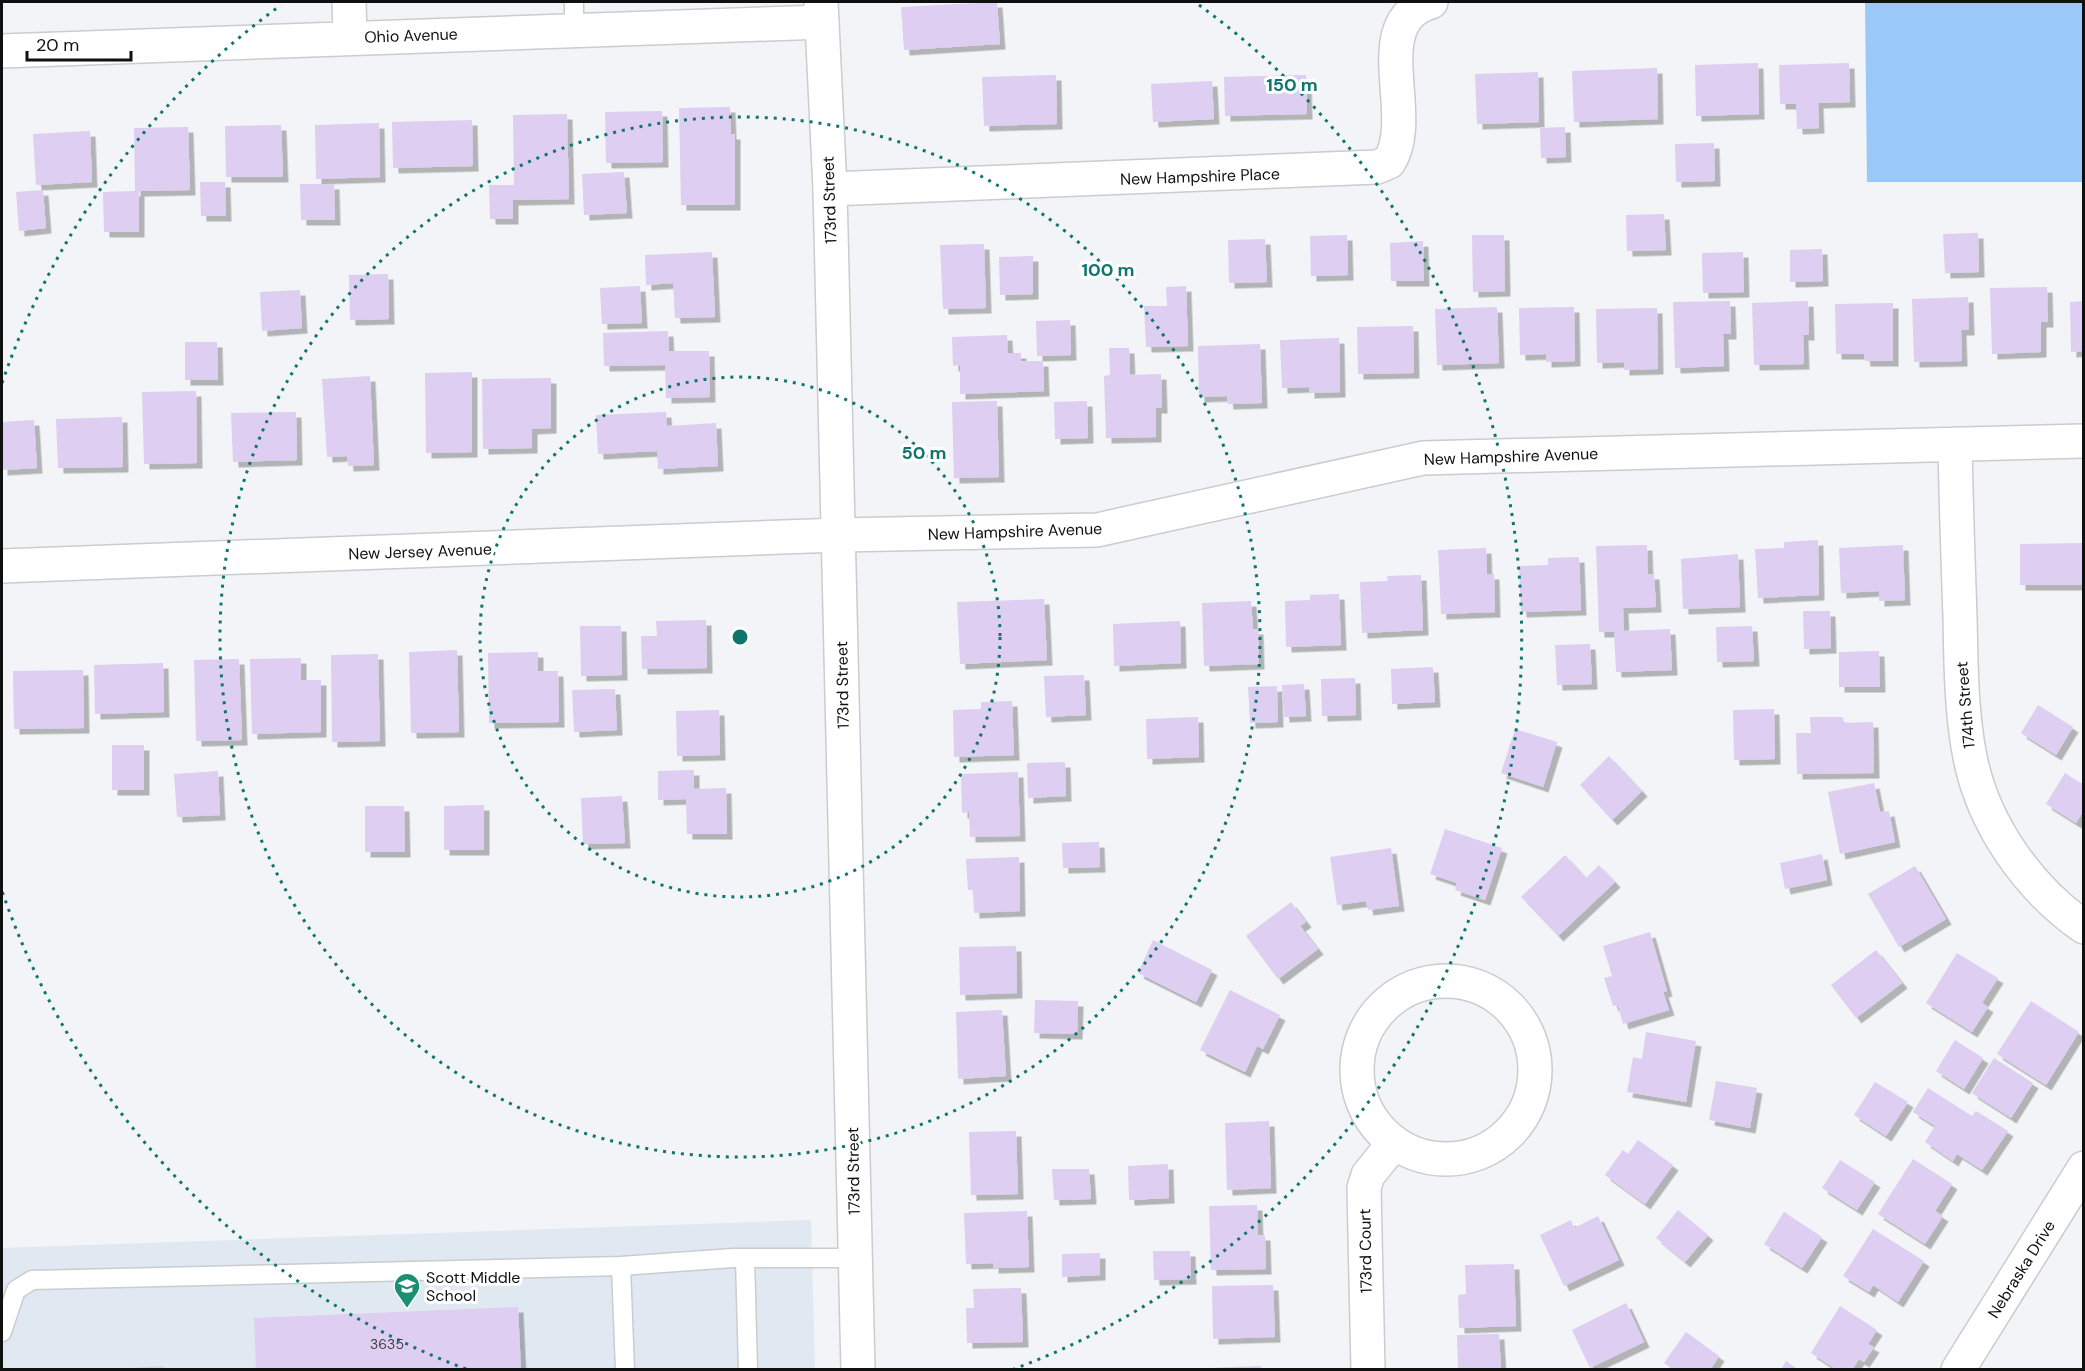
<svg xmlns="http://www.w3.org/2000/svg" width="2085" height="1371" viewBox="0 0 2085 1371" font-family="'DM Sans',sans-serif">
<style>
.built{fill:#e0e8f1}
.green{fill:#9ac9f7}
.building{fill:#decef2;filter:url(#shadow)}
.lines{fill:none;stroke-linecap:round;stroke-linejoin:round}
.service-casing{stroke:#cacccf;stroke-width:21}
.minor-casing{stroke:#cacccf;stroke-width:36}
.tertiary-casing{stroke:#cacccf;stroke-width:36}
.service{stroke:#fff;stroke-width:18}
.minor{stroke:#fff;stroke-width:33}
.tertiary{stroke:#fff;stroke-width:33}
.ring{fill:none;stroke:#0f766e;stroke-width:3;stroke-dasharray:3 6}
.labels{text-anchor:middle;stroke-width:6;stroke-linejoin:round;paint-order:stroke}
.number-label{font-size:14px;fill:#434048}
.street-label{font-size:16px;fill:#0f1010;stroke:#fff}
.poi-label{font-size:16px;fill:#0f1010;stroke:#fff;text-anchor:start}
.centre{fill:#0f766e;stroke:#fff;stroke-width:3}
.ring-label{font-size:18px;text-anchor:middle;font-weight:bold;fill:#0f766e;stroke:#fff;stroke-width:6;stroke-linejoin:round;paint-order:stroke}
</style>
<defs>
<filter id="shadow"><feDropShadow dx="5.5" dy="5.5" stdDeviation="0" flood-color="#0004"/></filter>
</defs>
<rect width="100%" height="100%" fill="#f2f4f7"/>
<path class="built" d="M811 1220 815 1369H2V1248Z"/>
<path class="green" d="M1865 2H2083V182H1867Z"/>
<path class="building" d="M997 2 1000 44 904 50 901 7Z
M1758 63 1759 114 1696 116 1695 65Z
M1849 63 1850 102 1818 103 1819 128 1797 129 1796 104H1780L1779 65Z
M1657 68 1658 119 1574 122 1572 71Z
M1538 72 1539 122 1477 124 1475 74Z
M1056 75 1057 124 984 126 982 77Z
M1306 75 1307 114 1225 116 1224 77Z
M1212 81 1214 119 1153 122 1151 84Z
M730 107 731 134H735V205H681L679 108Z
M662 111 663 162 606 163 605 112Z
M567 114 569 199 513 200V219H490L489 185H514L513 115Z
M472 120 473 166 393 168 392 122Z
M379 123 380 177 316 179 315 125Z
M281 125 283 177H226L225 126Z
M188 127 190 190 139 191V232H104L103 192 135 191 134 128Z
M1565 127 1566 157 1541 158 1540 128Z
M90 131 92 182 36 185 33 134Z
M1714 143 1715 181 1676 182 1675 144Z
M624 172 627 213 584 215 582 174Z
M200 182H225L226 216H201Z
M300 184H334L335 220H301Z
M43 190 46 228 19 231 16 192Z
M1664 214 1666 250 1627 251 1626 215Z
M1978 233 1979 272 1945 273 1943 234Z
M1347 235 1348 275 1311 276 1310 236Z
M1472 235H1504L1505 291 1473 292Z
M1265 239 1267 282 1229 283 1228 240Z
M1423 241 1424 281H1391L1390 243Z
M984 244 986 308 943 309 940 245Z
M1822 249 1823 281 1790 282V250Z
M712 252 715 317 675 318 673 283 646 285 645 255Z
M1743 252 1744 292 1703 293 1702 253Z
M1033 256V294L1000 295 999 257Z
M388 274 389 319 350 320 349 275Z
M640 286 642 323 602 324 600 288Z
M1186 286 1188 346 1146 347 1144 306H1167L1166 287Z
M2047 287 2048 322H2041V352L1992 354 1990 288Z
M300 290 302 328 262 331 260 292Z
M1968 297 1969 330H1961L1962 361 1914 362 1912 299Z
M1730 301 1731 334H1723L1724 366 1675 368 1673 302Z
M1808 301 1809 335H1803L1804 364 1754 365 1752 303Z
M2084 301V351L2071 352 2070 302Z
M1893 303V361H1865L1864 354H1836L1835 304Z
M1497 307 1499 363 1437 365 1435 309Z
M1574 307 1575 361 1546 362V354L1520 355 1519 308Z
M1657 308 1658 369 1624 370V362L1597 363 1596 309Z
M1070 320 1071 355 1037 356 1036 321Z
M1413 326 1414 373 1358 374 1357 327Z
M668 331 669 351H709L710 397 666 398 665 365 604 366 603 333Z
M1007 335 1008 353H1021V361H1043L1044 391 960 394V365L953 366 952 337Z
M1339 338 1340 392 1309 393V387L1282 388 1280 340Z
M185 342H217L218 380H185Z
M1260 344 1262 403 1228 404 1227 396 1199 397 1198 346Z
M1109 348H1129L1130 375 1161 374 1162 408H1156V437L1106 438 1104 376 1110 375Z
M472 372V452L426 453 425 373Z
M370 376 374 465 348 466 347 456 327 457 322 379Z
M551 378V428L532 429V448L483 449 482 379Z
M196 391 197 463 144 464 142 392Z
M997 401 999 477 954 478 952 402Z
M1087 401 1088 438 1055 439 1054 402Z
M296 412 297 460 233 462 231 413Z
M666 412 667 426 716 423 718 466 658 469 657 451 598 454 596 415Z
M122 417 123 467 58 468 56 419Z
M34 420 37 468 2 470V422Z
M1818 540 1819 595 1758 598 1755 549 1784 548V542Z
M2084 543V585H2020V544Z
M1647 545 1648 574H1654L1656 607 1623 608 1624 631 1670 629 1672 670 1616 672 1614 632H1599L1596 546Z
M1903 545 1905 600 1879 601V591L1841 593 1839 548Z
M1486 548 1487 574H1494L1495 612 1441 614 1438 550Z
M1738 554 1740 607 1683 609 1681 559Z
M1579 557 1581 610 1521 612 1519 566 1548 565V558Z
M1421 575 1423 630 1362 633 1360 582 1388 581 1387 576Z
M1339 594 1341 645 1286 647 1285 601 1310 600V595Z
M1044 599 1047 660 960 664 957 602Z
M1251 601 1253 629H1258L1259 664 1204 666 1202 603Z
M1803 611H1830L1831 648 1804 649Z
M706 620 707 668 642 669 641 636H657L656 621Z
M1180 621 1181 663 1114 666 1113 624Z
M580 626H621L622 675 581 676Z
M1752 626 1754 661 1717 662 1716 627Z
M1590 644 1592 684 1557 685 1555 645Z
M457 650 459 732 411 733 409 652Z
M1879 651 1880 687H1839V652Z
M538 652V671H558L559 722 489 723 488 653Z
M378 654 380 741 332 742 331 655Z
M301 658V680H321V732L252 734 250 659Z
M239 659 242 740 196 741 194 660Z
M163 663 164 712 95 714 94 665Z
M1433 667 1435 702 1392 704 1391 669Z
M83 670 84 728 14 729 13 671Z
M1084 675 1086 715 1046 717 1044 676Z
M1355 678 1356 715 1322 716 1321 679Z
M1304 684 1306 716 1284 717 1282 685Z
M1277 686 1278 722 1250 723 1248 687Z
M615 689 617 730 574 732 572 690Z
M1012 701 1014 755 954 757 953 710 981 709V702Z
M2038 705 2073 727 2056 755 2021 733Z
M1774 709 1775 759 1734 760 1733 710Z
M719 710 720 755 677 756 676 711Z
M1198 717 1199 757 1147 759 1146 719Z
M1810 717H1843L1844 723 1873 722 1874 773 1797 774 1796 733H1811Z
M1515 729 1557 742 1543 787 1501 773Z
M112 745H144V790H112Z
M1609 756 1642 791 1612 820 1580 785Z
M1065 762 1066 796 1028 798 1027 763Z
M694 770V789L726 788 727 834H687L686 799 658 800V771Z
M218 771 220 815 177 817 174 774Z
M1018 772 1020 836 970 837 969 812 962 813 961 774Z
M2065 773 2084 785V810L2076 823 2046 804Z
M1874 783 1880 812 1889 811 1895 842 1840 854 1828 792Z
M622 796 625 843 583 844 581 798Z
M484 805V850H444V806Z
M365 806H404L405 852H365Z
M1445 829 1502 848 1485 900 1455 890 1457 883 1430 874Z
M1099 842 1100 867 1063 868 1062 843Z
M1391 848 1399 906 1368 910 1366 901 1337 905 1330 857Z
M1822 854 1827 880 1785 889 1780 863Z
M1565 855 1586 878 1599 865 1615 882 1558 936 1521 897Z
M1019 857 1020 911 974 913 973 890H968L966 859Z
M1915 866 1946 919 1899 947 1868 894Z
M1291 902 1306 922 1300 926 1318 949 1278 979 1246 936Z
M1650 932 1667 991 1663 992 1669 1010 1623 1024 1618 1005 1613 1006 1604 978 1612 976 1603 946Z
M1153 940 1212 970 1196 1002 1138 973Z
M1016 946 1017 993 960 995 959 947Z
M1876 950 1902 983 1856 1018 1831 985Z
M1957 953 1998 978 1982 1003 1988 1007 1972 1032 1926 1003Z
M1230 990 1280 1015 1263 1049 1257 1046 1245 1072 1200 1050Z
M1035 1000 1078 1001 1077 1034 1034 1033Z
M2031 1001 2079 1032 2046 1085 1997 1054Z
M1002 1010 1006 1076 958 1079 956 1012Z
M1646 1032 1696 1041 1686 1102 1627 1092 1633 1057 1642 1059Z
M1955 1040 1983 1058 1964 1089 1936 1071Z
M1994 1058 2033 1083 2011 1118 1972 1093Z
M1716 1081 1757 1088 1750 1128 1709 1120Z
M1875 1082 1908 1102 1886 1136 1854 1115Z
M1928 1088 1972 1116 1976 1111 2008 1131 1982 1170 1957 1154 1953 1161 1925 1142 1935 1126 1913 1112Z
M1269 1121 1271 1188 1227 1190 1225 1123Z
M1016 1131 1018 1194 971 1195 969 1132Z
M1638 1140 1673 1165 1645 1204 1605 1175 1623 1150 1628 1154Z
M1913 1159 1952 1184 1935 1211 1943 1216 1925 1244 1878 1214Z
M1840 1160 1875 1182 1857 1210 1822 1188Z
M1168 1164 1169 1198 1129 1200 1128 1166Z
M1052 1169H1089L1091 1199 1054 1200Z
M1257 1205 1258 1235H1265L1266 1269 1211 1270 1209 1206Z
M1678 1210 1708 1235 1685 1262 1656 1238Z
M1027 1211 1029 1267 993 1268V1263L966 1264 964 1213Z
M1784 1212 1822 1237 1802 1268 1764 1244Z
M1598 1216 1619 1260 1564 1286 1540 1235 1571 1220 1574 1228Z
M1873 1229 1924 1261 1898 1302 1873 1285 1869 1292 1843 1276Z
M1153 1251H1190L1191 1279 1154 1280Z
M1100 1253V1275L1062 1277V1254Z
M1514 1264 1516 1326 1459 1328 1458 1295 1466 1294 1465 1265Z
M1273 1285 1275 1337 1213 1339 1212 1286Z
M1021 1288 1023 1342 967 1343 966 1308H974L973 1289Z
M1626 1303 1644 1342 1590 1368 1572 1330Z
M1840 1306 1877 1330 1868 1344 1874 1347 1864 1362 1859 1359 1852 1370H1837L1811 1353Z
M518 1307 521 1370H256L254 1318Z
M1686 1332 1719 1356 1710 1370H1674L1664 1363Z
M1499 1334 1501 1370H1458L1457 1335Z
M1786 1361 1799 1370H1781Z
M164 1366V1370H129V1368Z
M1261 1366V1370H1208V1368Z"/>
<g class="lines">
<g class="service-casing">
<path id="service" d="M574 2V30
M745 1258 748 1370
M2 1332 16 1290 32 1280 621 1266
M625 1370 621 1266 733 1258H855"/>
</g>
<g class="minor-casing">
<path id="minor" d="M349 2 350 37
M2 51 822 22
M830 189 1377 167 1389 162C1419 116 1364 22 1431 2
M1955 444C1956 502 1958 559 1960 617 1961 663 1961 712 1970 757 1983 824 2028 888 2084 927
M2 566 839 535 1097 530 1423 458 2084 441
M1357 1070a89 89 0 1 1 178 0a89 89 0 1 1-178 0Z
M1368 1370 1364 1188 1368 1175 1394 1143
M1958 1370 2084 1168"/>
</g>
<g class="tertiary-casing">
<path id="tertiary" d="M821 2 830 189 858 1370"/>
</g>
<use href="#service" class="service"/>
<use href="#minor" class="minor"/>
<use href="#tertiary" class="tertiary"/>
</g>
<g class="ring">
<circle cx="740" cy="637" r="260"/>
<circle cx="740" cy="637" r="520"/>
<path d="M466 1369A781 781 0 0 1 2 891M2 383A781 781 0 0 1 281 5M1199 5A781 781 0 0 1 1014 1369"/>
</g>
<defs>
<g id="school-pin" transform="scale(1.35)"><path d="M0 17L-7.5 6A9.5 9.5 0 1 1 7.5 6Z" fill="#1b8f72" stroke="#fff"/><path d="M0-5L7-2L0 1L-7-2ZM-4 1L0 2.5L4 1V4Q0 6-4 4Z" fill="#fff"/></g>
</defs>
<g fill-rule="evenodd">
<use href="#school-pin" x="407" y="1286"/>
</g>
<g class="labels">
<g class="number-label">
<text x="387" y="1349">3635</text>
</g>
<g class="street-label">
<text transform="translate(411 35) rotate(-2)" y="6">Ohio Avenue</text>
<text transform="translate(1200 176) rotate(-2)" y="6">New Hampshire Place</text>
<text transform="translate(829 200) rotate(-92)" y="6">173rd Street</text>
<text transform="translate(1511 456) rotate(-2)" y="6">New Hampshire Avenue</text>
<text transform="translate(1015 531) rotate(-2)" y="6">New Hampshire Avenue</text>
<text transform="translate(420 551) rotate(-2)" y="6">New Jersey Avenue</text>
<text transform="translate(842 685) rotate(-91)" y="6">173rd Street</text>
<text transform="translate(1965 705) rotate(-95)" y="6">174th Street</text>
<text transform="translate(853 1171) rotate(-91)" y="6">173rd Street</text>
<text transform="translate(1365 1251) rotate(-91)" y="6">173rd Court</text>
<text transform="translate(2021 1269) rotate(-58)" y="6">Nebraska Drive</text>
</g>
<g class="poi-label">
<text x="426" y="1283">Scott Middle<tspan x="426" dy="18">School</tspan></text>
</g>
</g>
<circle cx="740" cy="637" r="9" class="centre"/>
<g class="ring-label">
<text x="1292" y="91">150 m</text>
<text x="1108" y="276">100 m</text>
<text x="924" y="459">50 m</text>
</g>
<rect width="2085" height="1371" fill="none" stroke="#0f1010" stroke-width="6"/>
<path d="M27 51v9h104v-9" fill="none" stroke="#0f1010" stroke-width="3"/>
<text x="36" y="51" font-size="18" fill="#0f1010" stroke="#ffffff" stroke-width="4.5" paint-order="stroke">20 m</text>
</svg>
